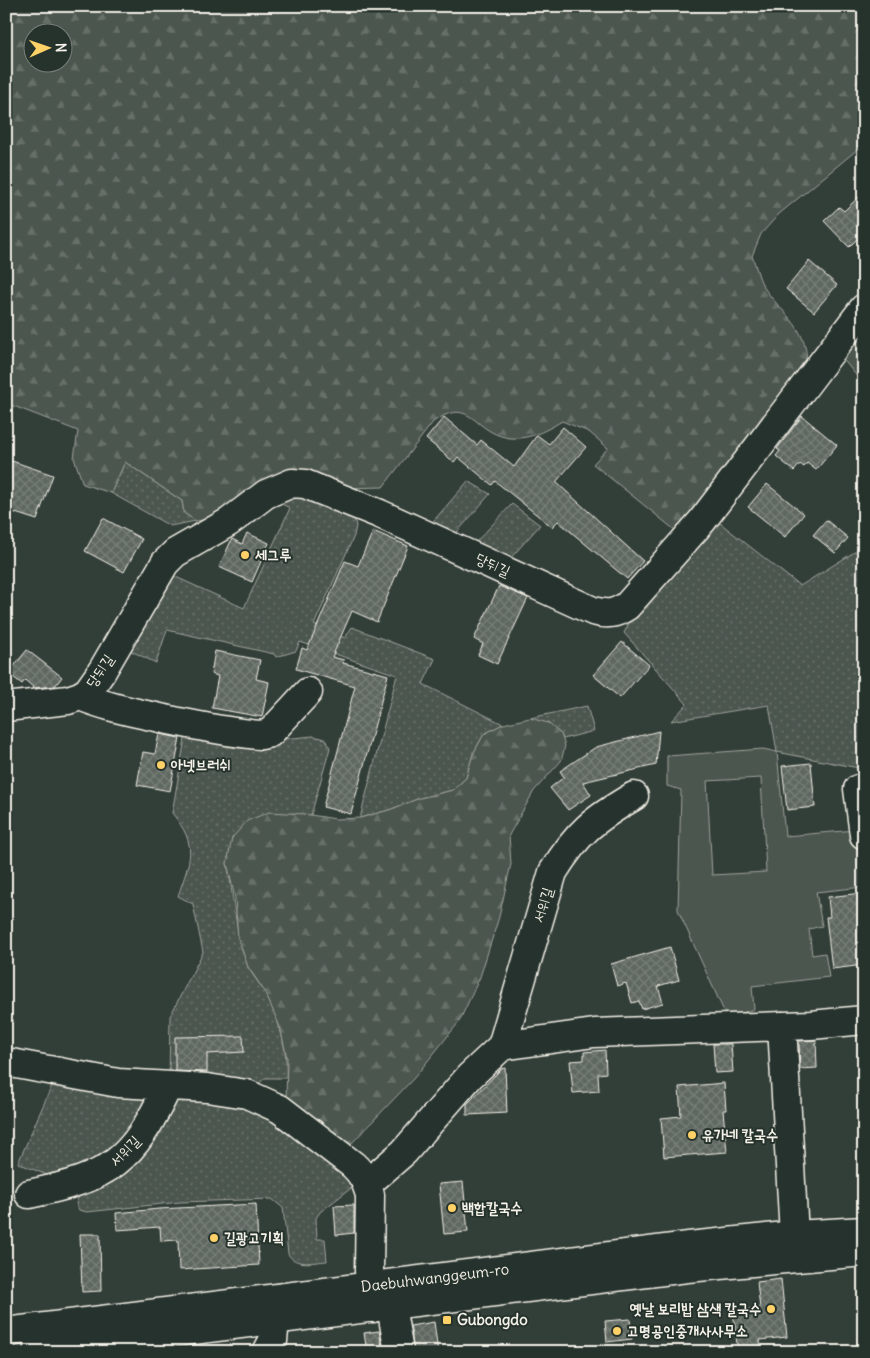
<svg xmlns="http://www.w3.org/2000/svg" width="870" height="1358" viewBox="0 0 870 1358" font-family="Delius,'Poor Story',sans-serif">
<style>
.grass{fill:url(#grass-dots);stroke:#a0a49c}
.forest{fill:url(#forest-firs);stroke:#a0a49c;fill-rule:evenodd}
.garden{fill:#4c564f;stroke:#a0a49c;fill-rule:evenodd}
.building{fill:url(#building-cross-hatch);stroke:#f4f1e8}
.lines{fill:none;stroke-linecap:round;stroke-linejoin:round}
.minor-casing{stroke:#f4f1e8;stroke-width:31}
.major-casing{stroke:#f4f1e8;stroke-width:31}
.minor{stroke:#26332d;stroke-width:28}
.major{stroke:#26332d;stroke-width:28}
.poi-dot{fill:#ffd166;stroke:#26332d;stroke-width:2}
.labels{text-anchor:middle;stroke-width:4;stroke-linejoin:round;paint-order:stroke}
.poi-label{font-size:15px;font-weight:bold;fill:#f4f1e8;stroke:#26332d;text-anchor:start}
.street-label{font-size:15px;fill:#f4f1e8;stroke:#26332d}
</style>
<defs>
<pattern id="grass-dots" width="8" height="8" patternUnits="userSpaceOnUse" patternTransform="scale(1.25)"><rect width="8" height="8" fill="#4c564f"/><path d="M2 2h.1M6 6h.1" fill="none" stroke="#666f68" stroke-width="1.8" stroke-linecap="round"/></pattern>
<pattern id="forest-firs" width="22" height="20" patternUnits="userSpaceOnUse" patternTransform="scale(1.25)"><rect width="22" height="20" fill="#4c564f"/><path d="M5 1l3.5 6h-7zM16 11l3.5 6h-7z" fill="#666f68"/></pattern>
<pattern id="building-cross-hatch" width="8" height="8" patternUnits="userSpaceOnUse" patternTransform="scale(1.25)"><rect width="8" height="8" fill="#5f6861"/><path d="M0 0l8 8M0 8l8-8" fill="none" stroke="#777e78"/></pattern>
</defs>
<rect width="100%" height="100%" fill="#323e38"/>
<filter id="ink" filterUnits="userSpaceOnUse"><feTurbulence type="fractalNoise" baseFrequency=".02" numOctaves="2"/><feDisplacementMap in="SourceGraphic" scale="10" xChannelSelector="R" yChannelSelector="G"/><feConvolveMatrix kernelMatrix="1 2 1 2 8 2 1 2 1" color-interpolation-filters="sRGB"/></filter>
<g filter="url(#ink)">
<path class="grass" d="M125 462 182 501 184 513 196 521 170 526 111 493Z
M468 481 490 494 453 537 429 526Z
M297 492 354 517 356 526 354 536 314 625 345 638 352 627 435 659 423 684 503 724 484 734 473 754 466 778 453 790 420 798 389 810 360 818 397 675 300 642 296 651 276 657 274 654 167 630 156 663 123 647 167 573 244 608 290 508 271 499Z
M512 504 540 525 508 561 473 545Z
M715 519 800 586 864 546V769L777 752 769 705 671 721 687 704 624 633 640 602Z
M587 706 594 731 563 739 561 734 530 718Z
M186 733 254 742 313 736 326 739 330 748 311 815 269 813 227 863C234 897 235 932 247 964 251 975 260 983 265 993 279 1020 288 1048 286 1078H265L255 1087 169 1082 170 1016 203 952 193 904 178 896C190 860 199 846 172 813Z
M56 1076 152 1098 114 1155 61 1181 18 1163Z
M171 1097 252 1103 348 1173 353 1184 350 1189 320 1212 316 1218 317 1239H325L327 1261C313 1262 296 1267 288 1254L283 1208 272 1199 180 1202 87 1212 79 1210 76 1203 80 1193Z"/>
<path class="forest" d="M6 6H864V144L779 214 761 234 752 256C756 265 758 277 763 286 782 315 806 324 807 362L683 529 676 531 593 464 608 448 589 432 562 421C544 432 523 443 501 436 472 427 469 397 433 422L383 487 345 488 329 484 217 518 196 521 184 513 182 501 125 462 111 493 83 484 74 458 78 431 6 403ZM32 32H62V62H32Z
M864 327V385L842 358Z
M530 718 548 723 561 734 565 746 561 761 534 791 509 835 511 864 499 917 480 977 459 1022 414 1078 350 1145 344 1146 286 1103 287 1058 280 1027 265 992 248 967 238 938 235 898 227 863 232 838 247 821 269 812 304 814 336 819 360 818 389 810 420 798 453 790 466 778 473 754 484 734 503 724Z"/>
<path class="garden" d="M763 749 777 752 785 836 856 830 863 887 816 892 822 926 809 929 812 955 825 953 829 977 752 986 754 1009 727 1018 678 910 681 790 667 786V756ZM761 778 766 872 712 875 707 781Z"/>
<path class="building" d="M864 192V232L849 247 824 221 839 207 844 211Z
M809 261 837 285 814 312 786 289Z
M802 416 837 445 816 470 807 463 804 467 800 464 794 471 776 456 780 451 777 449Z
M444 417 477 445 481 440 514 467 537 435 549 444 563 427 586 447 556 482 643 561 627 579 558 521 552 527 495 481 492 485 458 457 454 462 426 439Z
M6 459 53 475 37 520 6 510Z
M767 484 804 514 785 537 748 507Z
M103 518 142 539 124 572 85 551Z
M826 520 848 538 835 553 813 535Z
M373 531 408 546 377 622 352 611 332 657 344 660 343 663 388 675 351 814 323 807 355 686 296 669 302 648 307 650 345 561 358 566Z
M247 533 269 543 252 582 219 567 232 539 242 544Z
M499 586 528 598 497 664 478 655 483 644 474 639Z
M622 642 649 665 620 698 593 675Z
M27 650 62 677 55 686 34 688 25 680 22 684 8 673Z
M215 651 260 660 256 679 269 682 262 717 212 708 218 676 211 674Z
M659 731 656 765 583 782 591 795 568 810 550 788 564 777 560 771 596 747Z
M159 734 180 738 170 791 137 785 143 752 155 754Z
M811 763 815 807 787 810 782 766Z
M862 893 864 965 832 969 826 917H830L828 897Z
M670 947 679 980 658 986 663 1003 642 1009 639 1001 632 1003 626 983 617 986 611 964Z
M243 1036 244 1052 207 1054V1072L175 1071V1037Z
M816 1040 817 1068 800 1069 799 1041Z
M713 1044H731L733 1072 715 1073Z
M605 1050 606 1073 598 1074 599 1091 573 1093 570 1061 584 1060V1052Z
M505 1068 507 1113 467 1115V1104L501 1069Z
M724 1083 726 1110H723L727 1152 664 1157 661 1118 681 1116 679 1087Z
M463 1182 468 1232 444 1234 439 1184Z
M256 1204 259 1265 179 1270 178 1240 161 1241 160 1227 117 1230 116 1213 159 1209Z
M354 1205V1233L336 1235 334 1206Z
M80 1234H100L101 1291 82 1292Z
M781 1279 787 1337 760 1340 761 1352H738L733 1311 760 1308 757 1282Z
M630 1319 632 1339 607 1342 605 1321Z
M434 1322 438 1352H414L410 1326Z
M379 1331 383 1352H367L364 1333Z"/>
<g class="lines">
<g class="minor-casing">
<path id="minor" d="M80 696C109 708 139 713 169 720 199 726 230 733 261 735L270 733 308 692
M6 707 68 700 80 696 88 691 102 671 165 563 175 553 229 522 266 494 292 483 305 484 380 514 593 611C607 615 615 614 627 606L702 521 864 308
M858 789 864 835
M782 1026 794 1235
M502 1046 553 872C578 832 593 820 634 796
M6 1062 118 1083 207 1088 247 1094 280 1109 353 1165C363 1174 366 1182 370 1195L369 1271 373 1308
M367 1184 404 1152 470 1076 502 1046 594 1033 811 1025 864 1020
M29 1194C111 1177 132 1162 168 1086
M391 1306 399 1352
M267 1352 273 1341 275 1320"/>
</g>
<g class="major-casing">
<path id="major" d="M6 1332 689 1246 794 1235 864 1231
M37 1352 81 1344 687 1268 864 1252"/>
</g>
<use href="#minor" class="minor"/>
<use href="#major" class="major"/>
</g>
</g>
<g class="poi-dot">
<circle cx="245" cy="555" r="5"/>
<circle cx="161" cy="765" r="5"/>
<circle cx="692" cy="1135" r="5"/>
<circle cx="452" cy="1208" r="5"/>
<circle cx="214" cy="1238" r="5"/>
<circle cx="771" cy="1309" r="5"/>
<rect x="442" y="1315" width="10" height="10" rx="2.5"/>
<circle cx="617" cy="1331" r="5"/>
</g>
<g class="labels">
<g class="poi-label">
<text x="255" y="560">세그루</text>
<text x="171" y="770">아넷브러쉬</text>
<text x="702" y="1140">유가네 칼국수</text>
<text x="462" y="1213">백합칼국수</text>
<text x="224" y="1243">길광고기획</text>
<text x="761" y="1314" text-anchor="end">옛날 보리밥 삼색 칼국수</text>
<text x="457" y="1325">Gubongdo</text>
<text x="627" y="1336">고명공인중개사사무소</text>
</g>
<g class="street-label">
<text transform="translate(493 565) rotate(25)" y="5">당뒤길</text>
<text transform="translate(100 671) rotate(-56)" y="5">당뒤길</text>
<text transform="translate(543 905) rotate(-73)" y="5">서위길</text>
<text transform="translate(125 1151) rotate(-46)" y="5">서위길</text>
<text transform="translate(435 1278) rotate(-7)" y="5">Daebuhwanggeum-ro</text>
</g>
</g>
<rect width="870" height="1358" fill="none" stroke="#26332d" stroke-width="25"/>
<rect x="12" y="12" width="845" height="1333" fill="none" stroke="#f4f1e8" stroke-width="2" filter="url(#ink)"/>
<g transform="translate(48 48) rotate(88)"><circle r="24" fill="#26332d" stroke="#787f78"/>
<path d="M0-4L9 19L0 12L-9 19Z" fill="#ffd166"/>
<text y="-8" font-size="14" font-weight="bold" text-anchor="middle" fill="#f4f1e8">N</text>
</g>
</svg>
